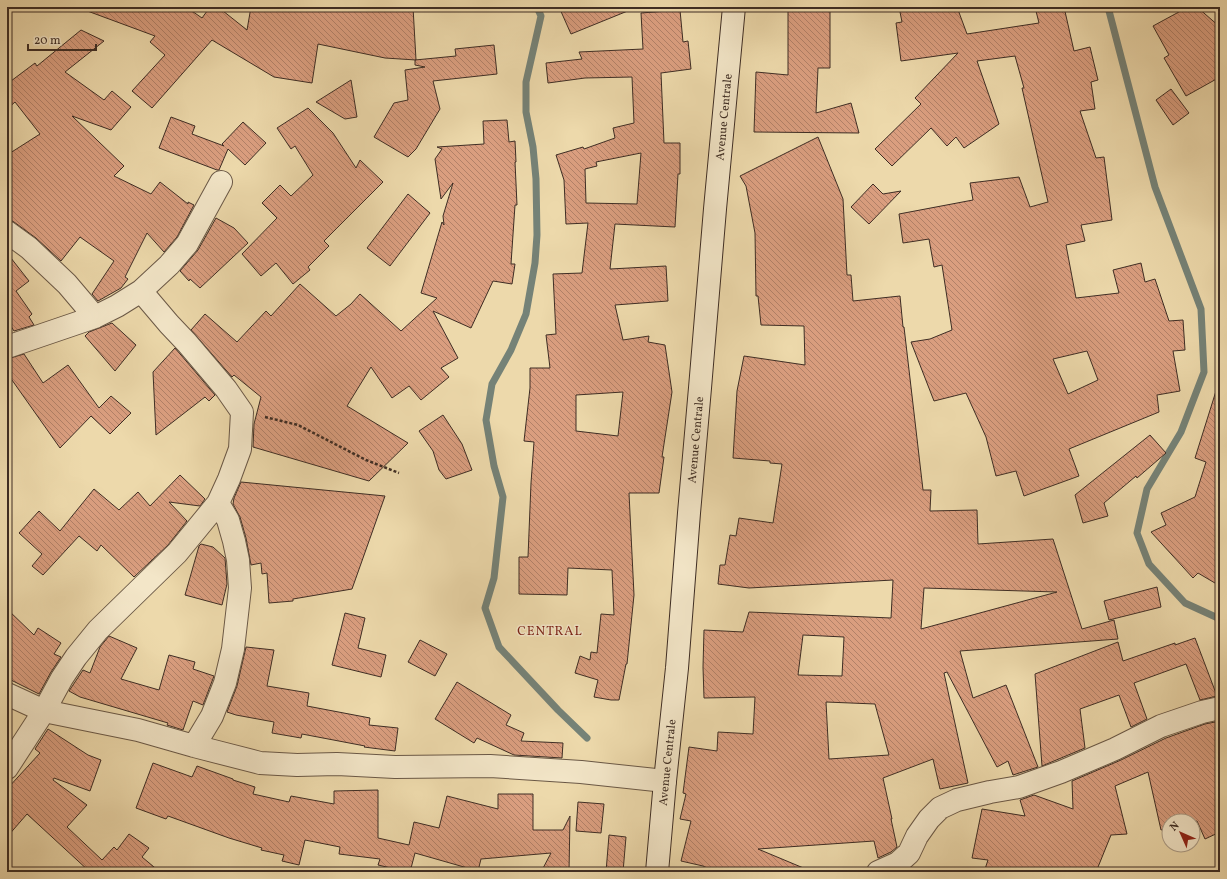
<svg xmlns="http://www.w3.org/2000/svg" width="1227" height="879" viewBox="0 0 1227 879" font-family="Vollkorn,serif">
<style>
.lines{fill:none;stroke-linecap:round;stroke-linejoin:round}
.stream{stroke:#758277;stroke-width:7}
.building{fill:url(#building-back-hatch);stroke:#3e2d24;fill-rule:evenodd}
.street-casing{stroke:#6a5846;stroke-width:24}
.secondary-casing{stroke:#3e2d24;stroke-width:24}
.path{stroke:#3e2d24;stroke-width:2.5;stroke-dasharray:3 2;stroke-linecap:butt}
.street{stroke:#f3e6c8;stroke-width:22}
.secondary{stroke:#f3e6c8;stroke-width:22}
.labels{text-anchor:middle;stroke-width:3;stroke-linejoin:round;paint-order:stroke}
.street-label{font-size:12px;fill:#3e2d24;stroke:#f3e6c8}
.neighbourhood-label{font-size:13px;letter-spacing:1px;fill:#7a1f14;stroke:#f3e6c8}
</style>
<defs>
<pattern id="building-back-hatch" width="6" height="6" patternUnits="userSpaceOnUse"><rect width="6" height="6" fill="#da9e7f"/><path d="M-1 5l2 2M0 0l6 6M5-1l2 2" fill="none" stroke="#b28168"/></pattern>
</defs>
<rect width="100%" height="100%" fill="#edd9ab"/>
<filter id="stains"><feTurbulence type="fractalNoise" baseFrequency=".005" numOctaves="4"/><feColorMatrix values="0 0 0 0 .2 0 0 0 0 .09 0 0 0 0 .02 0 0 0 .5 -.17"/></filter>
<radialGradient id="worn" r=".72"><stop offset=".6" stop-color="#630" stop-opacity="0"/><stop offset="1" stop-color="#630" stop-opacity=".3"/></radialGradient>
<g class="lines">
<path class="stream" d="M537 7 541 16 526 82V112L533 147 536 179 537 235 535 263 526 314 511 350 492 384 486 420 494 466 503 497 494 578 485 608 499 647 558 710 587 738
M1108 7 1155 187 1201 309 1204 372 1181 432 1147 489 1137 533 1149 564 1185 603 1220 619"/>
</g>
<path class="building" d="M83 7H186L202 18 210 7H218L247 30 251 7H413L416 60 385 58 318 44 312 83 274 77 212 40 152 108 132 91 165 55 150 42 155 36 82 9Z
M559 7H635V8L571 34Z
M899 7H957L967 34 1039 23 1035 7H1064L1074 51 1090 47 1098 80 1091 82 1095 109 1080 111 1096 158 1104 157 1112 220 1081 225 1085 241 1066 245 1076 298 1119 293 1113 270 1141 263 1145 282 1155 279 1169 321 1183 320 1185 350 1173 351 1180 391 1157 395 1159 412 1069 449 1079 476 1024 496 1016 471 996 476 986 437 966 393 934 401 911 342 930 339 952 330 942 265 934 267 929 239 903 243 899 214 973 200 970 183 1019 177 1030 207 1048 202 1022 88H1024L1015 56 977 61 999 124 964 148 956 137 947 146 931 128 892 166 875 149 921 104 915 98 958 53 901 61 896 23 902 22ZM1087 351 1098 380 1068 394 1053 359Z
M1188 7H1197L1220 27V77L1186 96 1164 58 1169 55 1153 26Z
M830 9V68H818L816 113 851 103 859 133 754 132 756 72 788 75V10Z
M680 10 683 42 688 41 691 69 661 73 664 143H680V174H678L675 227 615 224 610 269 666 266 668 301 615 305 623 340 649 336 648 342 665 345 672 392 662 457H664L659 493H629L634 595 627 664H626L619 700H611L594 697 598 680 575 673 580 656 590 660 591 652 597 653 601 614 614 615 612 570 568 568 567 595 519 594V557H528L531 483 534 442 524 441 530 388V368H550L546 335 556 334 553 274 582 273 588 223 566 224 564 180 556 155 583 147 584 149 615 138 613 128 634 123 632 77 585 78 548 83 546 63 582 59 579 52 643 49 641 13ZM641 153 637 204 586 203 585 169 597 166 596 162ZM623 392 618 436 576 431V395Z
M81 30 104 41 65 72 104 100 112 91 131 107 111 130 72 116 124 166 114 176 151 194 160 182 188 204V202L194 205 177 237 164 252 147 233 125 277 128 279 121 288 98 301 92 294 114 261 80 237 61 261 36 238 14 222 7 218V155L40 134 15 102 7 109V84L35 63 37 66Z
M494 45 497 74 433 81 440 109 416 149 408 157 374 137 394 103 408 100 405 70 425 67 415 65V60L456 56 455 49Z
M351 80 357 117 345 119 316 102Z
M1171 89 1189 113 1173 125 1156 100Z
M308 108 333 133 356 168 360 160 383 182 324 241 329 246 308 267 310 270 293 284 276 263 261 276 242 254 277 218 262 203 280 185 291 196 313 175 295 146 291 149 277 128Z
M171 117 195 126 192 134 224 146 222 144 243 122 266 143 245 165 228 149 219 170H217L159 148Z
M507 120 509 142 515 141 516 162H515L517 205H515L511 264H515L512 284 493 281 471 328 433 311 458 358 441 368 449 377 421 400 409 386 392 398 371 367 347 406 408 443 369 481 253 447 254 424 261 397 234 375 232 377 191 330 205 314 237 342 266 311 271 316 300 284 336 316 351 304 360 294 401 331 437 298 421 293 442 222 444 225 443 216 453 183 441 199 435 159 442 149 437 147 484 144 483 121Z
M818 137 843 199 847 275H851L853 301 900 296 903 327H904L923 490H931L930 511 977 510 978 544 1053 539 1082 629 1114 620 1118 639 960 651 973 698 1006 685 1038 767 1013 775 1008 761 997 767 947 672 944 673 968 783 940 789 933 759 883 778 892 819H891L897 847 891 852 878 858 874 841 758 849 813 872H716L703 866 681 861 691 821 680 819 686 794 683 793 689 747 717 751 718 732 753 734 755 697 704 698 703 667 704 630 743 632 749 612 891 618 893 580 749 588 718 584 720 565H725L730 535 736 536 739 518 773 523 782 464 770 463V461L733 458 737 391 744 356 805 365 804 326 761 325 758 296H756L755 233 746 186 740 176ZM924 588 1057 592 921 629ZM803 635 844 637 842 676 798 675ZM826 702 875 704 889 755 829 759Z
M873 184 883 194 901 191 869 224 851 207Z
M408 194 430 213 390 266 367 248Z
M216 218 234 228 248 243 200 288 190 279 189 281 180 271 198 250Z
M7 253 29 281 16 291 32 314 29 317 34 325 14 331 7 320Z
M112 323 136 345 115 371 85 336 89 332Z
M175 348 215 395 209 401 205 397 156 435 153 372Z
M24 354 43 383 68 365 99 408 111 396 131 413 110 434 91 416 60 448 7 373V359Z
M1216 391H1220V586L1198 573 1193 578 1151 532 1166 525 1161 513 1195 497 1206 462 1195 458Z
M443 415 462 444 472 470 446 479 439 470 433 451 419 431Z
M1150 435 1166 453 1137 478 1136 476 1104 503 1108 516 1083 523 1075 495Z
M180 475 205 499 200 506 169 502 187 521 168 545 134 577 101 545 97 551 79 536 43 575 32 566 42 554 19 533 39 511 60 531 94 489 119 510 138 492 150 506Z
M241 482 385 496 352 589 293 599V601L269 603 267 573 262 574 261 563 251 565 246 538 240 517 233 504 234 498Z
M201 544 213 547 225 558 227 584 222 605 185 595 199 546Z
M1157 587 1161 607 1109 620 1104 601Z
M7 609 34 635 38 628 61 643 54 654 61 657 51 672 39 694 7 678Z
M345 613 365 618 358 648 386 655 381 677 332 665Z
M109 636 137 648 121 679 159 690 169 655 195 662 193 669 214 676 203 705 193 701 183 730 167 725 168 723 80 697 69 691 83 670 90 673 100 647Z
M1195 638 1217 696 1200 700 1186 664 1134 683 1147 719 1131 727 1119 695 1080 709 1085 748 1042 766 1035 674 1118 642 1123 661 1175 643V645Z
M420 640 447 654 435 676 408 662Z
M246 647 274 650 267 686 309 693 307 706 370 718 369 725 398 728 395 751 364 747 365 746 302 734 301 738 272 733 274 722 236 715 227 712 237 686Z
M457 682 511 715 506 725 524 733 521 741 563 743 562 758 514 755 477 738 474 743 435 719Z
M1220 721V832L1205 839 1197 821 1193 822 1169 821V828L1161 830 1148 772 1115 786 1127 834 1111 835 1096 872H984L988 860 972 858 982 809 1025 816 1020 800 1034 795 1073 809 1072 781 1121 760 1166 738 1205 724Z
M48 729 88 755 101 760 90 791 54 778 53 780 87 805 67 827 102 860 114 847 117 850 129 834 149 848 142 857 160 872H90L27 814 7 837V789L40 753 35 749Z
M153 763 192 777 197 766 233 779V780L255 787 253 794 289 802 291 796 334 804V791L378 790V838L409 845 414 822 439 828 447 796 498 809V794H533V830H563L570 816 569 872H541L551 853 481 859 478 871 415 853 410 872H408L378 865 380 859 339 854 340 847 305 840 299 865 282 861 284 855 261 850 262 848 229 838 168 816 166 819 136 808Z
M578 802 604 804 601 833 576 831Z
M609 835 626 837 623 872H606Z"/>
<g class="lines">
<g class="street-casing">
<path id="street" d="M7 232 29 248 67 284 95 317
M7 347 95 317 117 306 141 291 169 265 187 244 221 182
M7 694 44 711 138 730 194 746 260 763 297 765 337 764 395 767 490 766 581 772 665 781
M194 746 212 716 225 683 233 649 240 588 238 560 234 541 228 520 218 503
M7 768 44 711 62 678 76 657 98 630 177 553 218 503 229 479 240 449 242 412 226 389 187 343 169 324 141 291
M878 872 898 863 909 853 917 836 929 819 940 808 957 800 990 792 1019 787 1061 772 1115 749 1161 726 1202 712 1220 708"/>
</g>
<g class="secondary-casing">
<g id="secondary">
<path id="s1" d="M657 872 665 781 677 668 689 513 700 388 715 209 734 7"/>
</g>
</g>
<path class="path" d="M265 417 298 425 366 460 399 473"/>
<use href="#street" class="street"/>
<use href="#secondary" class="secondary"/>
</g>
<g class="labels">
<g class="street-label">
<text dy="4" stroke="none"><textPath href="#s1" startOffset="758">Avenue Centrale</textPath></text>
<text dy="4" stroke="none"><textPath href="#s1" startOffset="434">Avenue Centrale</textPath></text>
<text dy="4" stroke="none"><textPath href="#s1" startOffset="110">Avenue Centrale</textPath></text>
</g>
<g class="neighbourhood-label">
<text x="550" y="635">CENTRAL</text>
</g>
</g>
<rect width="1227" height="879" fill="none" stroke="#edd9ab" stroke-width="24"/>
<rect x="8" y="8" width="1211" height="863" fill="none" stroke="#3e2d24" stroke-width="2"/>
<rect x="12" y="12" width="1203" height="855" fill="none" stroke="#3e2d24"/>
<g transform="translate(1181 833) rotate(315)"><circle r="19" fill="#f3e6c8" stroke="#ab9c86"/>
<path d="M0-3L7 15L0 10L-7 15Z" fill="#8f2418"/>
<text y="-6" font-size="11" font-weight="bold" text-anchor="middle" fill="#3e2d24">N</text>
</g>
<path d="M28 44v6h68v-6" fill="none" stroke="#3e2d24" stroke-width="2"/>
<text x="34" y="44" font-size="12" fill="#3e2d24" stroke="#f3e6c8" stroke-width="3" paint-order="stroke">20 m</text>
<rect width="100%" height="100%" filter="url(#stains)"/>
<rect width="100%" height="100%" fill="url(#worn)"/>
</svg>
